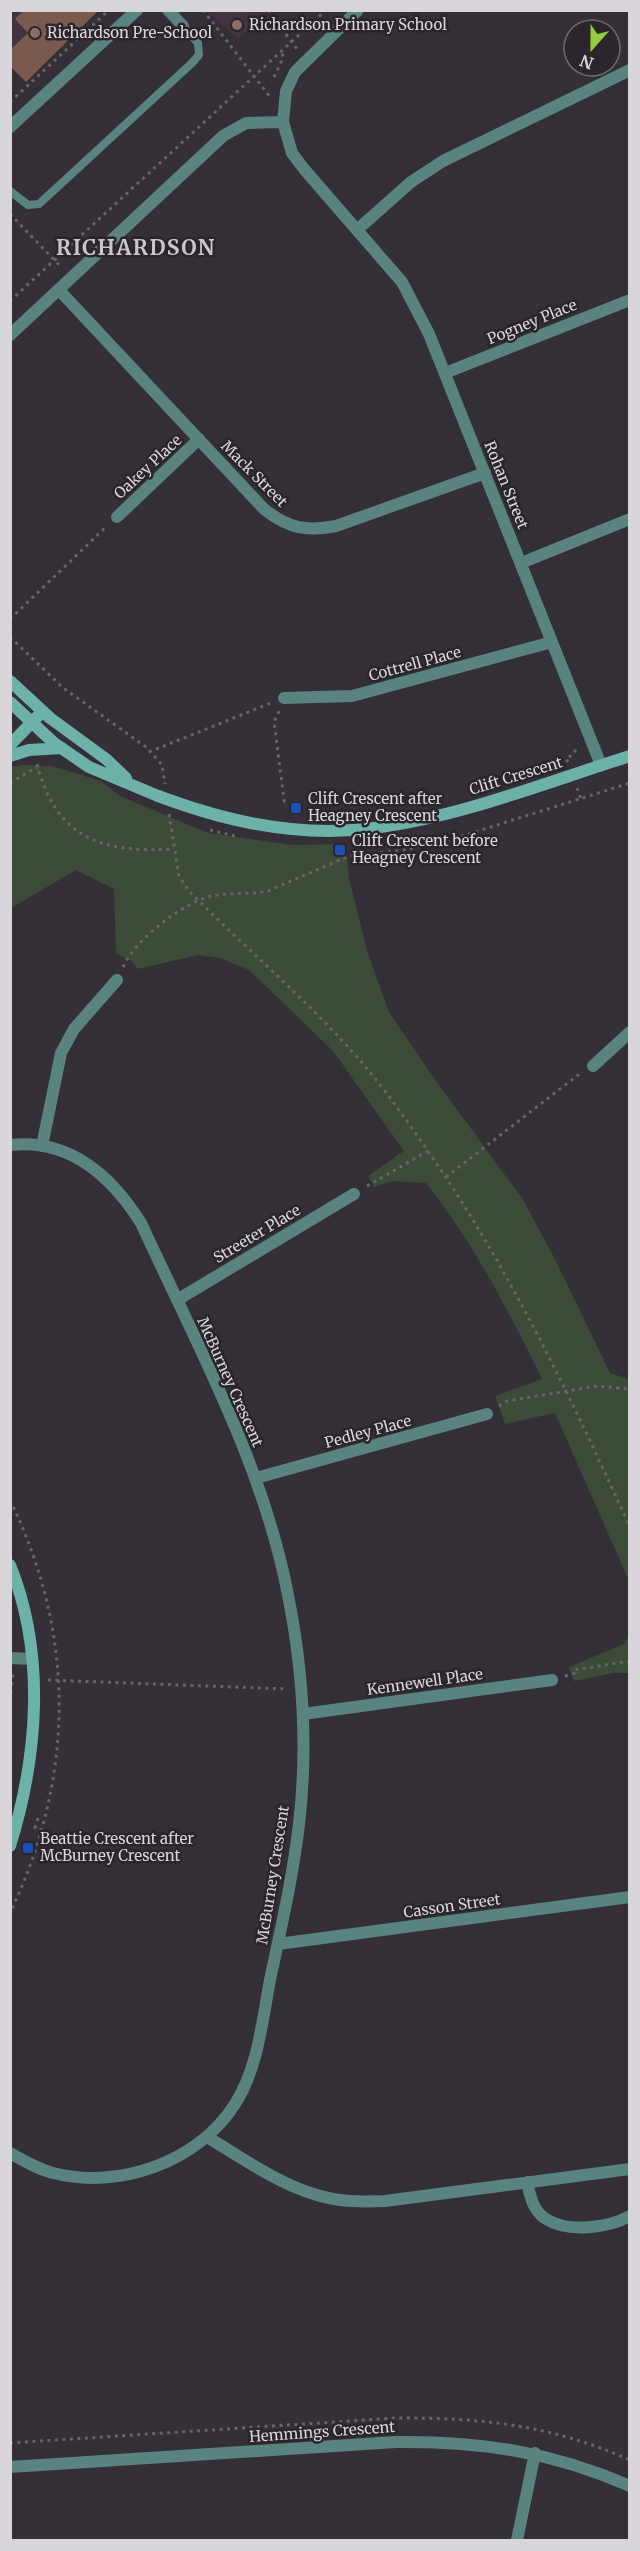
<svg xmlns="http://www.w3.org/2000/svg" width="640" height="2551" viewBox="0 0 640 2551" font-family="Merriweather,serif">
<style>
.education{fill:#41323f}
.green{fill:#3c4a38}
.building{fill:#7a5a4e}
.lines{fill:none;stroke-linecap:round;stroke-linejoin:round}
.path{stroke:#68636a;stroke-width:3;stroke-dasharray:3 4.5;stroke-linecap:butt}
.lane{stroke:#59837d;stroke-width:8}
.street{stroke:#59837d;stroke-width:12}
.secondary{stroke:#6cb2a9;stroke-width:12}
.secondary-bridge{stroke:#6cb2a9;stroke-width:12}
.education-dot{fill:#8d6e63;stroke:#2a242b;stroke-width:2}
.transit-dot{fill:#1a4fb4;stroke:#2a242b;stroke-width:2}
.labels{text-anchor:middle;stroke-width:5;stroke-linejoin:round;paint-order:stroke}
.poi-label{font-size:15px;fill:#d9d6db;stroke:#2a242b;text-anchor:start}
.street-label{font-size:15px;fill:#d9d6db;stroke:#2a242b}
.district-label{font-size:21px;font-weight:bold;letter-spacing:1.5px;fill:#cbc3cd;stroke:#2a242b}
</style>
<rect width="100%" height="100%" fill="#342e36"/>
<path class="education" d="M10 11H87L11 56Z
M206 11H268L238 39Z"/>
<path class="green" d="M23 765 52 766 101 781 120 796 208 833 293 845 345 844 349 878 367 951 389 1012 436 1081 522 1198 555 1259 610 1373 629 1379V1581L555 1413 505 1424 495 1396 542 1379C508 1310 474 1244 426 1183L392 1181 374 1187 368 1176 404 1151 333 1051 249 970 220 958 198 955 138 969 132 961 116 954 114 889 76 870 11 908V767Z
M629 1634V1673H614L574 1681 569 1667 624 1644Z"/>
<path class="building" d="M24 10H99L26 82 10 66V50L28 33 15 19Z"/>
<g class="lines">
<path class="path" d="M203 10 270 97
M268 10 297 49
M274 77 283 58 282 51
M10 102 109 10
M10 214 61 267
M10 301 326 10
M10 619 106 527
M10 637 62 687 146 747 162 765 165 784
M279 711 274 722 285 807
M149 752 271 703
M568 762 566 758 573 755 577 747
M37 764C57 840 103 853 174 849
M10 783 37 767
M577 788 581 799
M169 814 179 876 189 891C244 947 305 998 357 1057 381 1084 402 1114 423 1144 507 1263 569 1394 630 1527
M210 830 235 836
M123 967C136 939 182 903 212 896 231 892 250 895 268 891L349 856 404 850 459 837 630 783
M446 1177 582 1072
M367 1186 428 1151
M499 1406 507 1401 597 1386 630 1389
M10 1500C76 1635 75 1777 10 1913
M565 1676 575 1673 574 1670 630 1661
M48 1680 287 1689
M10 1700 13 1673
M38 1818 35 1828 43 1830
M10 2443 396 2418C483 2418 548 2424 630 2460"/>
<path class="lane" d="M10 191 28 205 39 204 192 63 199 55 198 43 183 26"/>
<path class="street" d="M168 10 183 26
M358 10 295 72 286 91 283 122 292 153 304 169 402 282 429 334 601 765
M10 127 137 10
M358 229 411 182 443 161 630 70
M59 290 264 509C288 528 306 532 336 526L485 473
M10 335 223 136 246 123 283 122
M445 373 630 300
M117 517 199 439
M521 563 630 519
M284 698 352 696 552 642
M593 1066 630 1032
M10 1145C70 1138 112 1177 141 1223 196 1343 263 1464 288 1595 303 1670 308 1747 299 1824 293 1876 281 1928 270 1980 262 2022 258 2068 235 2104 198 2162 119 2190 53 2173 38 2169 24 2161 10 2153
M42 1146 61 1053 74 1029 117 980
M177 1300 354 1194
M256 1478 487 1414
M10 1658 32 1659
M303 1714 552 1680
M278 1944 630 1897
M207 2137C241 2157 278 2184 317 2195 339 2202 362 2202 385 2201L630 2169
M527 2182C530 2196 533 2211 546 2219 568 2233 608 2228 630 2216
M10 2467 396 2442C481 2441 552 2452 630 2486
M517 2540 535 2453"/>
<path class="secondary" d="M10 681 50 718 106 759 126 778
M10 702 54 743 89 767 158 796
M10 745 38 716
M10 756 29 750 62 748
M172 801C236 824 306 837 374 828 460 817 547 782 630 756
M10 1565C46 1654 38 1756 10 1846"/>
<path class="secondary-bridge" d="M158 796 172 801"/>
</g>
<g class="education-dot">
<circle cx="237" cy="25" r="6"/>
<circle cx="35" cy="33" r="6"/>
</g>
<g class="transit-dot">
<rect x="290" y="802" width="12" height="12" rx="3"/>
<rect x="334" y="844" width="12" height="12" rx="3"/>
<rect x="22" y="1842" width="12" height="12" rx="3"/>
</g>
<g class="labels">
<g class="poi-label">
<text x="249" y="30">Richardson Primary School</text>
<text x="47" y="38">Richardson Pre-School</text>
<text x="308" y="804">Clift Crescent after<tspan x="308" dy="17">Heagney Crescent</tspan></text>
<text x="352" y="846">Clift Crescent before<tspan x="352" dy="17">Heagney Crescent</tspan></text>
<text x="40" y="1844">Beattie Crescent after<tspan x="40" dy="17">McBurney Crescent</tspan></text>
</g>
<g class="street-label">
<text transform="translate(532 322) rotate(-22)" y="5">Pogney Place</text>
<text transform="translate(148 467) rotate(-43)" y="5">Oakey Place</text>
<text transform="translate(254 474) rotate(45)" y="5">Mack Street</text>
<text transform="translate(506 485) rotate(68)" y="5">Rohan Street</text>
<text transform="translate(415 664) rotate(-15)" y="5">Cottrell Place</text>
<text transform="translate(516 776) rotate(-17)" y="5">Clift Crescent</text>
<text transform="translate(257 1234) rotate(-31)" y="5">Streeter Place</text>
<text transform="translate(230 1382) rotate(66)" y="5">McBurney Crescent</text>
<text transform="translate(368 1432) rotate(-15)" y="5">Pedley Place</text>
<text transform="translate(425 1682) rotate(-8)" y="5">Kennewell Place</text>
<text transform="translate(273 1875) rotate(-81)" y="5">McBurney Crescent</text>
<text transform="translate(452 1906) rotate(-8)" y="5">Casson Street</text>
<text transform="translate(322 2432) rotate(-4)" y="5">Hemmings Crescent</text>
</g>
<g class="district-label">
<text x="136" y="255">RICHARDSON</text>
</g>
</g>
<rect width="640" height="2551" fill="none" stroke="#d9d6db" stroke-width="24"/>
<g transform="translate(592 48) rotate(201)"><circle r="28" fill="#2a242b" stroke="#706b71" stroke-width="1.5"/>
<path d="M0-4.5L10 22L0 15L-10 22Z" fill="#92cd3f"/>
<text y="-9" font-size="16" font-weight="bold" text-anchor="middle" fill="#d9d6db">N</text>
</g>
</svg>
